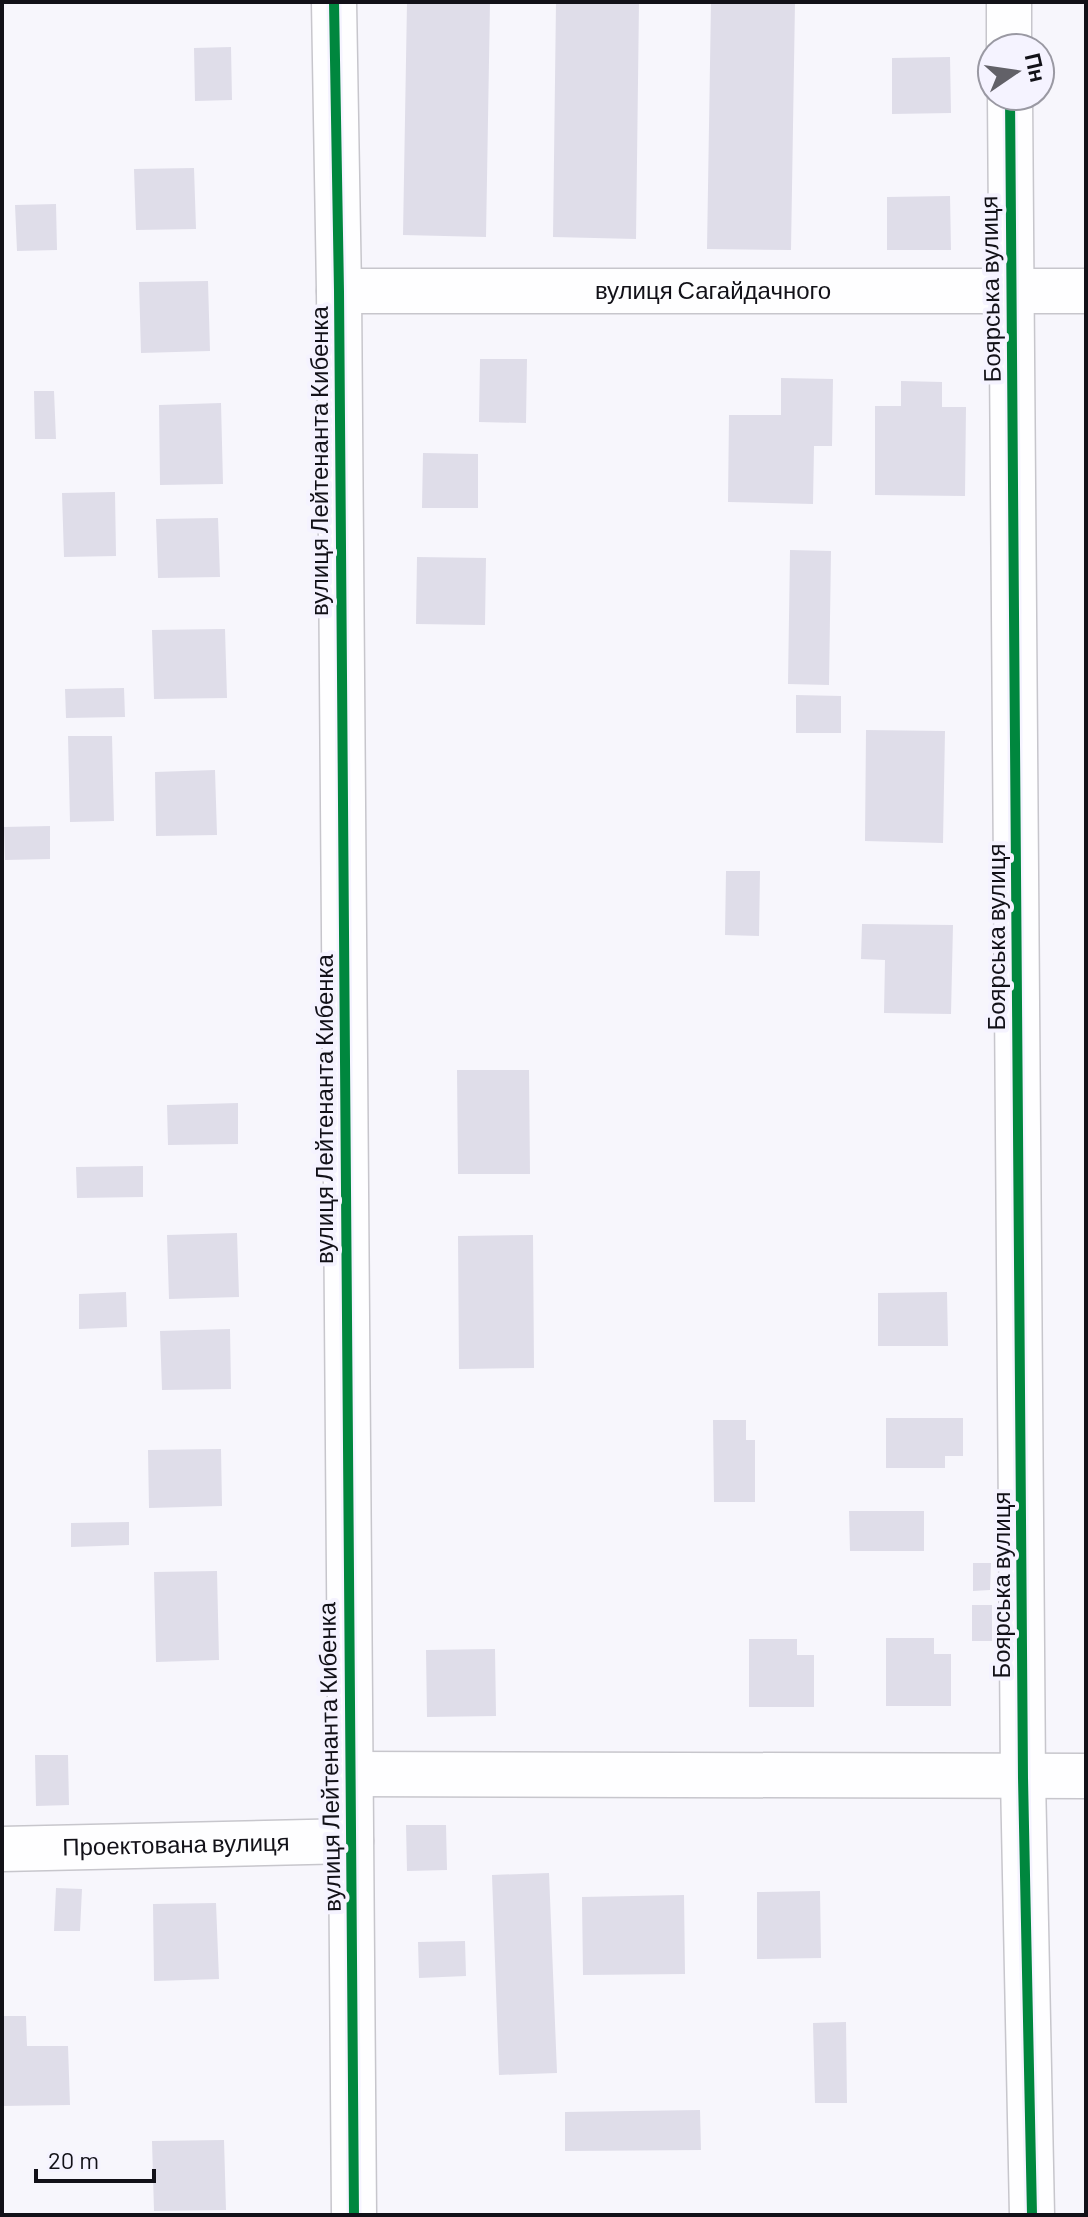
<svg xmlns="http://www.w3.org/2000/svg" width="1088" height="2217" viewBox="0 0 1088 2217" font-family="Barlow,sans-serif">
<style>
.building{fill:#dfdde9}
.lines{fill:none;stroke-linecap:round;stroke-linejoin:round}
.minor-casing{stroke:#c7c6cc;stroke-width:47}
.minor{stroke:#fefeff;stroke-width:44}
.cycleway-casing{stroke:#f5f3ff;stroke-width:15}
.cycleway{stroke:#00873e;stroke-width:10}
.labels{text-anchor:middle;stroke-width:8;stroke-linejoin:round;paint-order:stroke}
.street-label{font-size:24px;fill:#121118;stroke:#f5f3ff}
</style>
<rect width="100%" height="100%" fill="#f7f6fc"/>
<path class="building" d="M407 2H490L486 237 403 235Z
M556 2H639L636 239 553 237Z
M711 2H795L791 250 707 249Z
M231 47 232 100 195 101 194 48Z
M950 57 951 113 892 114V58Z
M194 168 196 229 136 230 134 169Z
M950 196 951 250H887V197Z
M56 204 57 250 17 251 15 205Z
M208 281 210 351 141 353 139 282Z
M480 359H527L526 423 479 422Z
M781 378 833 379 832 446H814L813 504 728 502 729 415H781Z
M901 381 942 382V407H966L965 496 875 495V406H901Z
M34 391H54L56 439H35Z
M221 403 223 484 160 485 159 405Z
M423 453 478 454V508H422Z
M115 492 116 556 64 557 62 493Z
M218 518 220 577 158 578 156 519Z
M790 550 831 551 829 685 788 684Z
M417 557 486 558 485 625 416 624Z
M225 629 227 698 154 699 152 630Z
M124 688 125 717 66 718 65 689Z
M796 695 841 696V733H796Z
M866 730 945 731 943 843 865 841Z
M68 736H112L114 821 70 822Z
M215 770 217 835 156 836 155 772Z
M50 826V859L5 860 4 827Z
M726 871H760L759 936 725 935Z
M862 924 953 925 951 1014 884 1013 885 960 861 959Z
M457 1070H529L530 1174H458Z
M238 1103V1144L168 1145 167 1105Z
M143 1166V1197L77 1198 76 1167Z
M237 1233 239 1297 169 1299 167 1235Z
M533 1235 534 1368 459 1369 458 1236Z
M126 1292 127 1327 79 1329V1294Z
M947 1292 948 1346H878V1293Z
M230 1329 231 1389 162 1390 160 1331Z
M886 1418H963V1456H945V1468H886Z
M713 1420H746V1440H755V1502H714Z
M221 1449 222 1506 149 1508 148 1450Z
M849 1511H924V1551H850Z
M129 1522V1545L71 1547V1523Z
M973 1563H991L990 1590 973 1591Z
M217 1571 219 1660 156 1662 154 1572Z
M972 1605H992V1641H972Z
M886 1638H934V1654H951V1706H886Z
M749 1639H797V1655H814V1707H749Z
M495 1649 496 1716 427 1717 426 1650Z
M35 1755H68L69 1805 36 1806Z
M406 1825H446L447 1870 407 1871Z
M549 1873 557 2073 499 2075 492 1875Z
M56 1888 82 1889 80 1931H54Z
M820 1891 821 1958 757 1959V1892Z
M684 1895 685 1974 583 1975 582 1897Z
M216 1903 219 1979 154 1981 153 1904Z
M465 1941 466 1976 419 1978 418 1942Z
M2 2016H26L27 2046H68L70 2105 2 2106Z
M846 2022 847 2103H815L813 2023Z
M700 2110 701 2150 565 2151V2112Z
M224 2140 226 2210 154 2211 152 2141Z"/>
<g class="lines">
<g class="minor-casing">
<g id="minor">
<path d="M334 2 339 291 354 2215"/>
<path d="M1009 2V48"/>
<path d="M1010 96 1023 1778 1032 2215"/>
<path id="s1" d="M339 291H1086"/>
<path d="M349 1774 1086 1776"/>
<path id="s2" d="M2 1849 351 1841"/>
</g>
</g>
<use href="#minor" class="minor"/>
<g class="cycleway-casing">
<path id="cycleway" d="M334 2 339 291 354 2215
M1010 96 1023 1778 1032 2215"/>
</g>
<use href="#cycleway" class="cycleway"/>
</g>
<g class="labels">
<g class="street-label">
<text transform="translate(991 289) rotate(-91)" y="8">Боярська вулиця</text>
<text dy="8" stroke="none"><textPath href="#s1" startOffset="374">вулиця Сагайдачного</textPath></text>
<text transform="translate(320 461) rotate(-90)" y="8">вулиця Лейтенанта Кибенка</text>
<text transform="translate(997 937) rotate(-90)" y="8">Боярська вулиця</text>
<text transform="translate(325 1109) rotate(-90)" y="8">вулиця Лейтенанта Кибенка</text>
<text transform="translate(1002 1585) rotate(-90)" y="8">Боярська вулиця</text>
<text transform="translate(330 1757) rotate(-91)" y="8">вулиця Лейтенанта Кибенка</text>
<text dy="8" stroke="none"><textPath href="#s2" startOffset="174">Проектована вулиця</textPath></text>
</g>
</g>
<rect width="1088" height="2217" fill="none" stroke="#121118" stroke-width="8"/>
<g transform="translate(1016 72) rotate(77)"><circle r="38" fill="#f5f3ff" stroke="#9a99a3" stroke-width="2"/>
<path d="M0-6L14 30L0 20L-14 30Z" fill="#626168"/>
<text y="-12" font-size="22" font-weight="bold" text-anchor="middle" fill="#121118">Пн</text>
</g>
<path d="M36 2169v12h118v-12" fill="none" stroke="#121118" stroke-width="4"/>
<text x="48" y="2169" font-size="24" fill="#121118" stroke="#f5f3ff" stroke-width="6" paint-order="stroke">20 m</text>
</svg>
